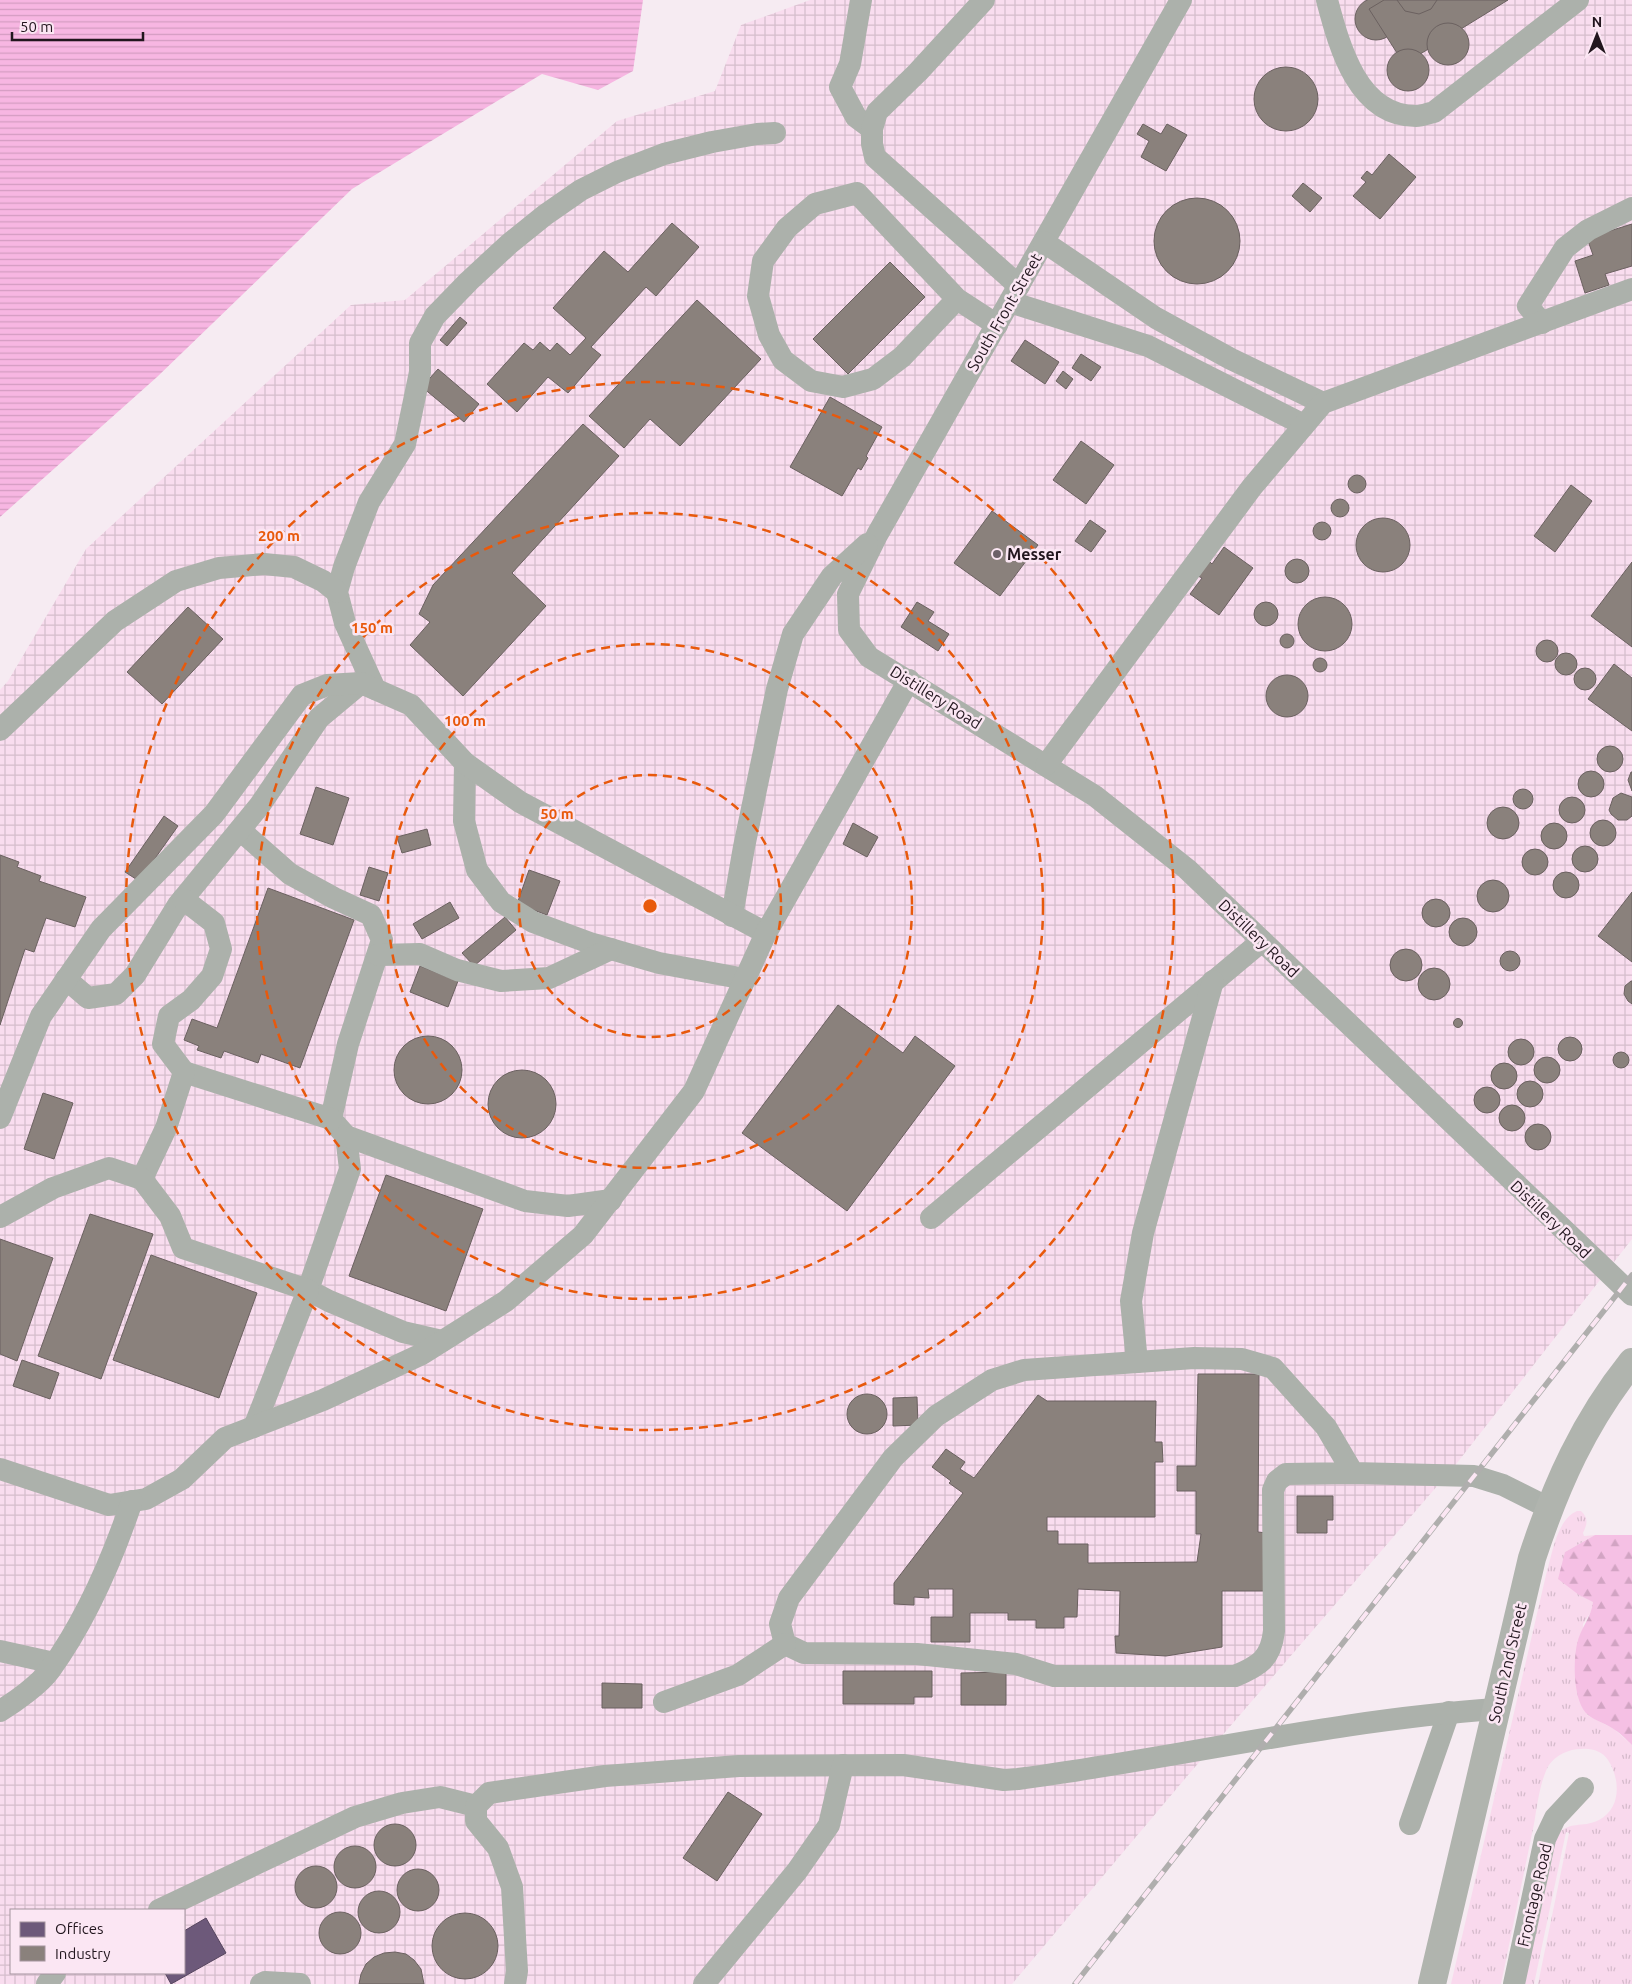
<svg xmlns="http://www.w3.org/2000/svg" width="1632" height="1984" viewBox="0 0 1632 1984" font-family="Ubuntu,sans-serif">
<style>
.industrial{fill:url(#industrial-grid);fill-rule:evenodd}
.grass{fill:url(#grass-tufts)}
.forest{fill:url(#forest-firs)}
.water{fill:url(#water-rules)}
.offices{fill:#6d597a;stroke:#56455e}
.industry{fill:#8a817c;stroke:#6b6160}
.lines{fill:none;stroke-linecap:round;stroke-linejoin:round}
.minor{stroke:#acb1ab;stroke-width:22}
.major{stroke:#b0b4ae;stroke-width:28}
.rail-casing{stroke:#afaead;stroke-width:5.5}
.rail{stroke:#fbe6f3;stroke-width:4;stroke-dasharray:11;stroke-linecap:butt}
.ring{fill:none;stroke:#e8590c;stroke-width:2.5;stroke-dasharray:9 6}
.poi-dot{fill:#6c6168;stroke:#fbe6f3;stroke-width:2}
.labels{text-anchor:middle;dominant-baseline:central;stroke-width:5;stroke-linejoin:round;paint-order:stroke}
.street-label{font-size:16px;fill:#22161e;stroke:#fbe6f3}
.poi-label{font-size:16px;font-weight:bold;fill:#22161e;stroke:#fbe6f3;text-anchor:start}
.centre{fill:#e8590c;stroke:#fbe6f3;stroke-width:2.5}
.ring-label{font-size:15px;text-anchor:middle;font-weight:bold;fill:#e8590c;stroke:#fbe6f3;stroke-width:5;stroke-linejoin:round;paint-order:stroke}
</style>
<defs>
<pattern id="industrial-grid" width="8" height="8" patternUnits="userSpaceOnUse" patternTransform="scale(1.25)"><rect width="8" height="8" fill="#f9ddef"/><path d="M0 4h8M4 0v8" fill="none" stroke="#d5bdcc"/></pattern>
<pattern id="grass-tufts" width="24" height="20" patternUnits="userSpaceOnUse" patternTransform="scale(1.25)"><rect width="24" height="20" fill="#f9d9ed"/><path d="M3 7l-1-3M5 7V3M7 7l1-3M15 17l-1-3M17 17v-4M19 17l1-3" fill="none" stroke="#d5bacb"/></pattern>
<pattern id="forest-firs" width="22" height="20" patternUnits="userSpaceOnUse" patternTransform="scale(1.25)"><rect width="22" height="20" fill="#f5c0e4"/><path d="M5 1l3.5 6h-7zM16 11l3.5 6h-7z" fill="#d2a4c3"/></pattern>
<pattern id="water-rules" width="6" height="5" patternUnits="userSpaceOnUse" patternTransform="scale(1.25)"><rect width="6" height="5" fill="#f7b6e2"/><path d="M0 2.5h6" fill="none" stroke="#d39cc1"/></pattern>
</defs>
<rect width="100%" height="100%" fill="#f6ebf2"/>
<path class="industrial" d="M810,0H1632V1239L1457,1463L1189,1774L1012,1984H0V690L8,681L86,549L351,305L405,300L617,121L715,91L741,25ZM11,1910H184V1973H11Z"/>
<path class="grass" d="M1577,1511H1581C1589,1519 1587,1524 1583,1533L1584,1536L1595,1535L1565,1552L1579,1595L1594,1602L1592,1610L1583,1624L1587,1715L1614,1729L1632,1745V1984H1538L1569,1833L1566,1832L1534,1984H1525L1555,1837C1570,1819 1581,1829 1599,1820C1622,1808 1620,1778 1608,1760C1602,1751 1592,1748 1581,1749C1569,1749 1556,1755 1549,1765C1540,1780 1537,1807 1534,1824C1523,1877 1512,1931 1501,1984H1451L1546,1575C1552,1556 1556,1520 1577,1511Z"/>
<path class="forest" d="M1595,1535H1632V1745C1626,1739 1619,1732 1612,1728C1604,1723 1594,1720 1588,1715C1573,1702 1573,1662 1577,1644C1580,1629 1592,1616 1593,1602L1579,1595L1558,1579L1565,1552Z"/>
<path class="water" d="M0,0H643L633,71L598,90L542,74L352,189L157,377L0,517Z"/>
<path class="offices" d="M206,1918L226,1953L171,1984L165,1973H184V1931Z"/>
<g class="industry">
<circle cx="1376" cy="19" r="21"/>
<path d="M1384,0H1508L1404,64L1369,9Z"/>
<path d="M1397,0H1437L1431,9L1419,14L1405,11Z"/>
<circle cx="1448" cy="44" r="21"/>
<circle cx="1408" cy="70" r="21"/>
<circle cx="1286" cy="99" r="32"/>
<path d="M1143,124L1161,134L1167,124L1187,135L1166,171L1141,157L1149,141L1137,134Z"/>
<path d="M1389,154L1416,177L1380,219L1353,196L1366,182L1361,178L1367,171L1372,175Z"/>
<path d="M1303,183L1322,198L1310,212L1292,196Z"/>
<circle cx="1197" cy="241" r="43"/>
<path d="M672,223L699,247L656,296L646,287L591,347L601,355L568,393L548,377L517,412L487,384L524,343L533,350L540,342L550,351L557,343L570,355L586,338L553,308L604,251L628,272Z"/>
<path d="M1632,224V266L1605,274L1609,285L1585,293L1575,261L1593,255L1587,238Z"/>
<path d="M890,262L925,297L848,374L813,339Z"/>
<path d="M697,300L761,359L680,446L650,419L624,448L589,416Z"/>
<path d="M460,317L467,323L447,346L440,340Z"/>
<path d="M1025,340L1059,362L1045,384L1011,361Z"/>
<path d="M1081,354L1101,367L1091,381L1072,368Z"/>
<path d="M438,369L479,404L464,422L422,387Z"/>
<path d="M1063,371L1073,379L1066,389L1056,381Z"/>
<path d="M830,397L882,427L866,456L868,458L861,470L858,468L842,496L790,467Z"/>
<path d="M583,424L619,456L512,573L546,606L463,696L410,645L430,622L419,614L433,585Z"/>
<path d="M1081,441L1114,465L1086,504L1053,480Z"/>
<circle cx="1357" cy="484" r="9"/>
<path d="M1571,485L1592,501L1555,552L1534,536Z"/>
<circle cx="1340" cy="508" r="9"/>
<path d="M992,511L1038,545L1000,596L954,563Z"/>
<circle cx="1383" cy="545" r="27"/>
<path d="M1090,520L1106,531L1091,552L1075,541Z"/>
<circle cx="1322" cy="531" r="9"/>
<path d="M1224,547L1253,568L1219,615L1190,594L1202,578L1198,576L1209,561L1212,564Z"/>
<circle cx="1297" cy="571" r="12"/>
<path d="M1632,562V647L1591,616Z"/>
<circle cx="1325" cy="624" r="27"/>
<circle cx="1266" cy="614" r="12"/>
<path d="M917,602L934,612L928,621L949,634L938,651L901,627Z"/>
<path d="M188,607L223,639L162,704L127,672Z"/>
<circle cx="1287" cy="641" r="7"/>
<circle cx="1547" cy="651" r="11"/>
<circle cx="1566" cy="664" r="11"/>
<circle cx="1320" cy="665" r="7"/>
<path d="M1614,664L1632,678V731L1588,699Z"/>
<circle cx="1585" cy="679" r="11"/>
<circle cx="1287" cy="696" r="21"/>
<circle cx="1610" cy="759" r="13"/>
<circle cx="1591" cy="784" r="13"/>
<path d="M1631,772H1632V791L1628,780Z"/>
<path d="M316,787L349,798L333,845L300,834Z"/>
<circle cx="1523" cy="799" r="10"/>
<path d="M1621,793L1632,797V816L1627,820H1618L1611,814L1609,810L1613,798Z"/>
<circle cx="1572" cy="810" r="13"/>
<circle cx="1503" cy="823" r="16"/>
<path d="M164,816L178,826L139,881L125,872Z"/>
<circle cx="1603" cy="833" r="13"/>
<circle cx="1554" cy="836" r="13"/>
<path d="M853,823L878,837L867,857L843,844Z"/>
<path d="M427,829L431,845L402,853L397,837Z"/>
<circle cx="1585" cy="859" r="13"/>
<circle cx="1535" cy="862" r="13"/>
<path d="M0,855L19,862L17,867L41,876L39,881L86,897L75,927L46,918L34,952L25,949L0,1025Z"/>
<path d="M369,867L388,873L379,901L360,895Z"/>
<path d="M529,870L560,881L547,915L517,904Z"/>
<circle cx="1566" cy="885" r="13"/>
<circle cx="1493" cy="896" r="16"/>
<path d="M268,888L354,920L300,1068L261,1054L258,1063L224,1051L221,1058L197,1050L199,1046L184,1040L192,1019L217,1028Z"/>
<path d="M1632,892V962L1598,936Z"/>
<circle cx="1436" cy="913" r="14"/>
<path d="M450,902L459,918L422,939L413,924Z"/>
<path d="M505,917L516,930L474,966L462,953Z"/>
<circle cx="1463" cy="932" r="14"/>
<circle cx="1406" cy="965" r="16"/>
<circle cx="1510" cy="961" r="10"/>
<path d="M420,966L458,981L448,1007L410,992Z"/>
<circle cx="1434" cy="984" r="16"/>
<path d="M1631,981H1632V1004L1628,1001L1624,994L1625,986Z"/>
<path d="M838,1005L903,1053L915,1036L955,1066L847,1211L742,1133Z"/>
<circle cx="1458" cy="1023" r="4.5"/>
<circle cx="428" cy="1070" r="34"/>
<circle cx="1570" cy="1049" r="12"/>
<circle cx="1521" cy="1052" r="13"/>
<circle cx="1621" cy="1060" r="8"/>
<circle cx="1547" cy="1070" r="13"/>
<circle cx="1504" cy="1076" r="13"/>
<circle cx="522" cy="1104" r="34"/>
<circle cx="1530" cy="1094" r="13"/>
<circle cx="1487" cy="1100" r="13"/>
<path d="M43,1093L73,1103L54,1159L24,1149Z"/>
<circle cx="1512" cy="1118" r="13"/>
<circle cx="1538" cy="1137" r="13"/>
<path d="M386,1175L483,1209L446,1311L349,1276Z"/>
<path d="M90,1214L153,1234L101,1379L38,1356Z"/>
<path d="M0,1239L53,1258L17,1361L0,1354Z"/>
<path d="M151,1255L257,1293L219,1398L113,1360Z"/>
<path d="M22,1360L59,1373L50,1399L13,1386Z"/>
<path d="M1198,1374H1259L1258,1532L1267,1533L1268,1591H1222V1647L1166,1656L1116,1653L1115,1636H1119L1120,1591L1078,1589L1077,1617H1064V1628H1036V1620H1008V1613H970V1642H931V1617H953V1589H928L929,1598L914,1597V1605L894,1604V1583L963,1493L949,1483L951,1481L932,1467L946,1449L965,1462L960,1469L974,1478L1038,1395L1047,1401H1156L1155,1442H1162L1163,1462H1155V1517H1047V1531H1058V1544H1088V1563L1197,1562L1201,1534H1196V1491H1177V1466H1196Z"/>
<circle cx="867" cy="1414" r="20"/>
<path d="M917,1397L918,1425L893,1426V1398Z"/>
<path d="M1297,1496H1333V1520H1327V1533H1297Z"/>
<path d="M843,1671H932V1697H914V1704H843Z"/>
<path d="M1006,1672V1705H961V1673Z"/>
<path d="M602,1683L642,1684V1708H602Z"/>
<path d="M728,1792L762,1814L717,1881L683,1858Z"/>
<circle cx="395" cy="1845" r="21"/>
<circle cx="355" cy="1867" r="21"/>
<circle cx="316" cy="1887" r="21"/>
<circle cx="418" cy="1890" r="21"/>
<circle cx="379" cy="1912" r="21"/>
<circle cx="340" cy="1933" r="21"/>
<circle cx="465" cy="1946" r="33"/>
<path d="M395,1952L406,1954L414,1960L421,1969L424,1984H359L361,1974L366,1964L374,1957L384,1953Z"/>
</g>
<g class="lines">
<g class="minor">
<path d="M861,0L850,64L840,87L856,117L872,129"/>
<path d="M984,0L918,72L877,112L872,129V144L875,157L1019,286"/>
<path d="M1181,0L877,535L848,594L849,630L869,657L1095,796L1187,869L1632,1295"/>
<path d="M1327,0C1339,45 1357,116 1416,116C1422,116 1429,113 1434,112L1578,0"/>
<path d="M1044,242L1156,318L1231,359L1323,403"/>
<path d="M957,299L857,193L815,204L787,228L763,261L758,296L769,335L783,360L811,381L843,387L873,379L902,357L957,299L997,325"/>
<path d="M1010,302L1148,346L1304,425"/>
<path d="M1542,323L1528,306L1565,248L1588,230L1632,208"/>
<path d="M375,689L345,623L337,592L344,567L369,502L405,444L420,372V343L435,316L469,281L509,244L545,215L581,190L617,172L664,154L712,142L757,134L775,133"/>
<path d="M0,730L115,621L176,581L219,568L264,564L294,567L323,581L337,592"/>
<path d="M465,763L464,821L477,870L501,902L533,922L590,943L659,963L745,979"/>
<path d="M1046,765L1252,487L1323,403L1632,289"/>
<path d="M240,830L290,874L334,898L371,915L382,940L348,1044L331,1119L346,1136L350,1169L308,1290L329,1301L403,1332L442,1341"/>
<path d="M732,916L744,847L777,689L793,634L832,576L867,544"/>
<path d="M378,955L420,954L457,970L501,981L549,978L611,949"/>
<path d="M66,979L88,998L116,994L135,975L178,905L260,805L319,718L361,683"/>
<path d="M184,1072L331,1119"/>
<path d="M0,1118L41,1016L101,929L214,814L302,695L327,685L361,683L411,705L465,763L520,802L766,933"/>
<path d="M346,1136L525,1201L568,1206L611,1200"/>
<path d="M142,1179L166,1128L184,1072L163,1044L169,1016L191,1000L212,976L221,949L214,923L183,899"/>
<path d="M0,1217L53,1188L109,1168L142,1179L170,1216L183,1248L308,1290L254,1427"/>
<path d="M931,1218L1262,941"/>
<path d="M1137,1362L1131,1301L1143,1233L1213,981"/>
<path d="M0,1469L109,1505L146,1499L182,1479L225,1438L323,1400L422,1354L506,1301L583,1235L694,1091L766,933L909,680"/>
<path d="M1353,1473L1326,1427L1273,1368L1242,1359L1194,1358L1024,1370L992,1380L936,1416L893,1458L789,1598L780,1624L785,1644L804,1653L917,1654L1016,1664L1054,1676H1235C1259,1666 1271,1659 1274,1631L1273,1490L1277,1481L1286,1474L1353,1473L1474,1476L1503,1485L1549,1508"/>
<path d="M0,1651L54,1663"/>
<path d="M664,1702L738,1675L785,1644"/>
<path d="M0,1711C15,1702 40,1684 50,1670C87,1619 112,1560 132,1501"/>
<path d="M1410,1824L1449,1712"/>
<path d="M159,1910L355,1817L402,1803L440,1797L476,1806"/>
<path d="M47,1984L55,1973"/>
<path d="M261,1984L265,1982L300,1984"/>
<path d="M515,1984L517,1971L512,1887L498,1848L476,1821V1806L489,1793L605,1776L739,1766L903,1765L1004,1780L1018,1779C1177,1758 1335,1720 1496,1709"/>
<path d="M704,1984L797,1871L829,1825L843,1765"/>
<path d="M1514,1984L1545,1839L1555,1818L1583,1788"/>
</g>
<path class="major" d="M1432,1984L1532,1558C1556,1485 1584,1422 1632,1362"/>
<g class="rail-casing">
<path id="rail" d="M1075,1984L1632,1275"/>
</g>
<use href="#rail" class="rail"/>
</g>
<g class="ring">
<circle cx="650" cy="906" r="131"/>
<circle cx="650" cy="906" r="262"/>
<circle cx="650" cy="906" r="393"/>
<circle cx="650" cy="906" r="524"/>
</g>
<circle class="poi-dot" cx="997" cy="554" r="5"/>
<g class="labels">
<g class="street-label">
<text transform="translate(1004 312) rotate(-60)">South Front Street</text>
<text transform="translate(936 697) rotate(32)">Distillery Road</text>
<text transform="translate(1259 938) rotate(44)">Distillery Road</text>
<text transform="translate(1551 1219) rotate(44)">Distillery Road</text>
<text transform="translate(1507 1663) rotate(-77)">South 2nd Street</text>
<text transform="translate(1534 1895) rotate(-77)">Frontage Road</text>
</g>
<g class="poi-label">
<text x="1007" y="554">Messer</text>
</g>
</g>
<circle cx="650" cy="906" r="8" class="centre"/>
<g class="ring-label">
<text x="279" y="541">200 m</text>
<text x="372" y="633">150 m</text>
<text x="465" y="726">100 m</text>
<text x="557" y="819">50 m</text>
</g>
<rect x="10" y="1909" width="175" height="65" fill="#fbe6f3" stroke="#a4939e"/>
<rect x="20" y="1922" width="25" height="15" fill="#6d597a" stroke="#a4939e"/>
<text x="55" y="1934" font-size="15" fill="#22161e">Offices</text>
<rect x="20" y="1946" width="25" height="15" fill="#8a817c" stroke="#a4939e"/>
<text x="55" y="1959" font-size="15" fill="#22161e">Industry</text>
<g transform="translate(1597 35)" stroke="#fbe6f3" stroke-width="4" paint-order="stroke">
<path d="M0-4L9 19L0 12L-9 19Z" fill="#22161e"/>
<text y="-8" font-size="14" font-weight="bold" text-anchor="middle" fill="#22161e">N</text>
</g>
<path d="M12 32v8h131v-8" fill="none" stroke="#22161e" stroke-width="2.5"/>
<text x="20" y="32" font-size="15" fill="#22161e" stroke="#fbe6f3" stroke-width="4" paint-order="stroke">50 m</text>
</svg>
